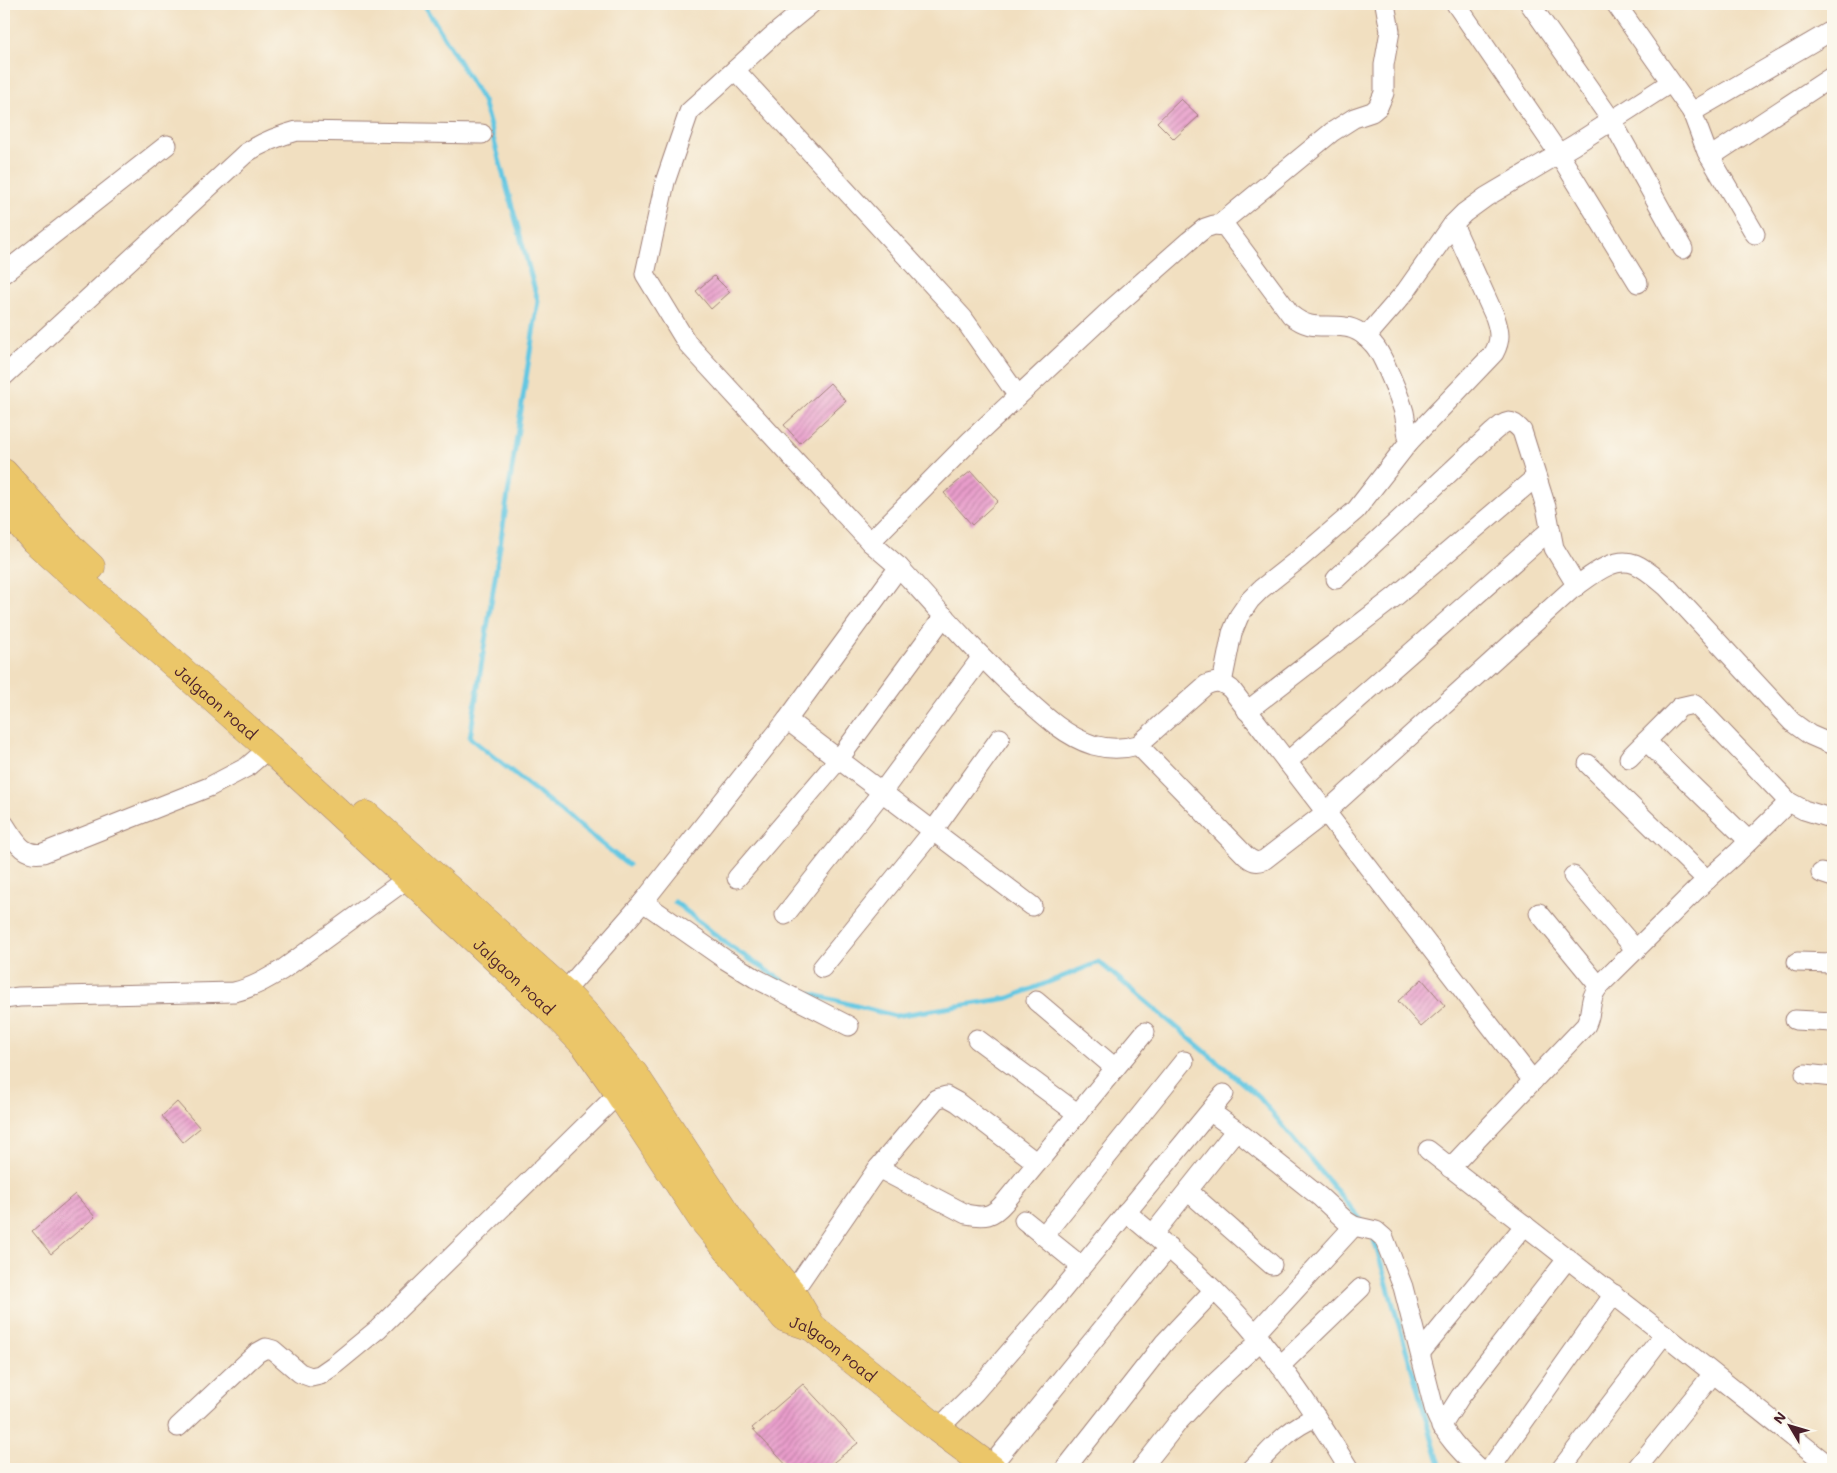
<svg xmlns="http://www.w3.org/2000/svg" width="1837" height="1473" viewBox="0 0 1837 1473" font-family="Mali,sans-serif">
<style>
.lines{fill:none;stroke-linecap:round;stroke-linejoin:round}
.stream{stroke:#64c7e2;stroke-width:5}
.building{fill:url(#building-hatch)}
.minor-casing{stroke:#9e7f76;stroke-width:21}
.highway-casing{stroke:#9e7f76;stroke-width:29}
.minor{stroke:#fff;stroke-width:19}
.highway{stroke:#ebc669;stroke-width:28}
.labels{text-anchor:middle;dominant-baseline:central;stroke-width:4.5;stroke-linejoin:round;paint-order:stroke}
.street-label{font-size:16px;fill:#4a1f2b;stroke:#fbf7ec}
</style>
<defs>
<pattern id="building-hatch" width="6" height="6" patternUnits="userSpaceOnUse" patternTransform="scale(1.25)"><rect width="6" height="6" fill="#e89dcb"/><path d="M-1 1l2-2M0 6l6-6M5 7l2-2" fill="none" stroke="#be7fa5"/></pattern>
</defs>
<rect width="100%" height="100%" fill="#fbf7ec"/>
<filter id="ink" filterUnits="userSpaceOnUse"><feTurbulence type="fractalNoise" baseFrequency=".02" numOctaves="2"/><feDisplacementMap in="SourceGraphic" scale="10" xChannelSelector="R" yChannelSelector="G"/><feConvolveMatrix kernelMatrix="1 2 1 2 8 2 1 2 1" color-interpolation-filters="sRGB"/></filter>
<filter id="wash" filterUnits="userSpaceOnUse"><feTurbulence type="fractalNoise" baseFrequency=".0096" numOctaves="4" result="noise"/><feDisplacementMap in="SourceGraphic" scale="20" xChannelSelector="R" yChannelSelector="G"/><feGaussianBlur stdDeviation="1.12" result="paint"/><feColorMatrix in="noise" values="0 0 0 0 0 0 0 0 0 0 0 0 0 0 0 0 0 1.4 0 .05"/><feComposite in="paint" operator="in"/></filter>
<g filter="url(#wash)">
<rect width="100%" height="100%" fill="#f1dfc0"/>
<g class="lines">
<g class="stream">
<path d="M424,4L483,101L538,301L470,738L628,865"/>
<path d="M675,902L728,945L792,987"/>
<path d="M799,991L895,1016L1009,998L1099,962L1259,1097L1361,1220"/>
<path d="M1373,1236L1441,1469"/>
</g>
</g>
<g id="blocks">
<g class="building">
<path d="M1181,99L1199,116L1174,139L1157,122Z"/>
<path d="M714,276L730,292L711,309L696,291Z"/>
<path d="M830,383L846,401L800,443L784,425Z"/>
<path d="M971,471L998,501L972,525L944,493Z"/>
<path d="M1422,979L1445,1006L1421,1027L1398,1001Z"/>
<path d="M177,1102L200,1128L183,1142L162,1116Z"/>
<path d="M75,1194L95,1217L51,1254L32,1231Z"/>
<path d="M803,1384L858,1443L825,1469H790L752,1428Z"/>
</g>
</g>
</g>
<g filter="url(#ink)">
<use href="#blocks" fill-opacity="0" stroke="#9e7f76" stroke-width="1"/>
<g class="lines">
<g class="minor-casing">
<g id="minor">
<path d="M1456,4L1559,154L1638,283"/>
<path d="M1530,4L1612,121L1683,249"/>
<path d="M1616,4L1692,112L1833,30"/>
<path d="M735,70L963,318L1018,396"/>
<path d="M1692,112L1707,152L1755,234"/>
<path d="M1710,157L1833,76"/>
<path d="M1220,224L1332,132L1354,118L1372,112L1378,107L1384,93V65L1390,31L1385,4"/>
<path d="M4,273L167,145"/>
<path d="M1366,337L1406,291L1453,224L1464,213L1486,197L1574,145L1670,83"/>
<path d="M4,376L246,153C263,142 278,136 297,131L482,134"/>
<path d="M870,542L970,441L1105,315L1189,241L1205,228L1214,225L1225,226L1291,315C1311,331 1321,324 1345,327C1356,328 1367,336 1374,345C1383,355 1400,398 1404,412C1406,422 1407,432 1409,442"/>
<path d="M899,567C938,610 976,653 1018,692C1040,712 1064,736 1093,745C1107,749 1124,749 1138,745L1206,685C1217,680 1222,682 1231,689L1533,1081"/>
<path d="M1336,579L1493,432C1506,421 1510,417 1522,431L1546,507L1554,548L1577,586"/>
<path d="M1222,683L1232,633L1239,616L1250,600L1261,589L1299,559L1356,510L1409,442L1494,353C1501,340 1500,332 1495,317L1453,224"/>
<path d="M1247,711L1396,596L1536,477"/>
<path d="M787,720L899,567L870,542L687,343L645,274L665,182L689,112L772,36L811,4"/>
<path d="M1646,741L1749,841"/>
<path d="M1138,745L1246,856C1252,861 1256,863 1264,860L1325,813L1572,589C1589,578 1613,555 1635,564C1647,569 1657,579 1667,587L1792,722L1810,735L1833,745"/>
<path d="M1629,758L1680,707L1693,704L1699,708L1789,802L1804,810L1833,819"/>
<path d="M1287,762L1550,530"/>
<path d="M1588,764L1707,880"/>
<path d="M4,824C15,840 22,857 43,853L209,787L247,767L269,748"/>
<path d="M1821,873L1833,877"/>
<path d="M1573,876L1636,950"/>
<path d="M737,878L839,759L944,616"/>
<path d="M643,902L726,960L755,978L849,1026"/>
<path d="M1539,913L1599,986"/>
<path d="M785,915L882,792L982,657"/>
<path d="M1797,962L1833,963"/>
<path d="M822,968L933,831L1000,738"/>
<path d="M4,999L19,997L234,992C252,988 267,979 282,970L408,878L416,870"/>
<path d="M557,1000L643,902L787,720L1032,906"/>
<path d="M1036,1001L1115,1068"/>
<path d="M1795,1020L1833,1022"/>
<path d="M977,1039L1078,1114"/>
<path d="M1805,1074L1833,1077"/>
<path d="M1211,1112L1236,1130L1320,1197L1346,1221L1354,1226L1376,1231L1384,1238L1403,1287L1435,1412C1444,1435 1461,1452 1479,1469"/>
<path d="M1428,1150L1664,1334L1833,1469"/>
<path d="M878,1168L966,1214C985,1218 992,1217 1005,1202L1145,1032"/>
<path d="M1450,1168L1586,1025C1593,1011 1588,999 1599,986L1698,888L1738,852L1789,802"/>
<path d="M1188,1191L1272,1265"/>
<path d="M1126,1212C1174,1252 1221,1292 1261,1341C1294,1381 1322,1425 1349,1469"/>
<path d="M1024,1220L1081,1266"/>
<path d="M1153,1234L1236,1130"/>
<path d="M1044,1235L1184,1061"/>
<path d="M792,1293L878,1168L936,1099L946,1096L957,1102L1037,1163"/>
<path d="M1255,1334L1354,1226"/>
<path d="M1421,1352L1525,1225"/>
<path d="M1280,1366L1361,1288"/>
<path d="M178,1427L257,1353L266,1348L273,1350L300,1373L311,1377L320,1375L333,1366L378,1329L619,1093L628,1088"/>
<path d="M1441,1427L1460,1397L1568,1258"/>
<path d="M938,1429L975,1392L1051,1304L1224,1094"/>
<path d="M990,1467L1169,1247"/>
<path d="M1065,1469L1164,1343L1214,1290"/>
<path d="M1141,1469L1179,1421L1214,1384L1261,1340"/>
<path d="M1252,1469C1274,1447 1287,1429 1316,1417"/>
<path d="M1490,1469L1614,1294"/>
<path d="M1561,1469L1664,1334"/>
<path d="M1636,1469L1713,1374"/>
</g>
</g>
<g class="highway-casing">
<g id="highway">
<path d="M4,473L72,549L91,567"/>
<path id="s1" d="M4,505L34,540L269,748L549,1008L585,1045L619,1093L702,1219L785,1318L812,1327L938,1429L992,1469"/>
<path d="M366,815L564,992L588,1017L634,1074L730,1219L792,1293L812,1327"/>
</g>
</g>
<use href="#minor" class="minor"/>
<use href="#highway" class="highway"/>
</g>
</g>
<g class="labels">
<g class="street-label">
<text stroke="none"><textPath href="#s1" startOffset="290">Jalgaon road</textPath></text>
<text stroke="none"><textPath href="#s1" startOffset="695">Jalgaon road</textPath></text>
<text stroke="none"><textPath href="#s1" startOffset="1190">Jalgaon road</textPath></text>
</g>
</g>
<rect width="1837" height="1473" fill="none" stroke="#fbf7ec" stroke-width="20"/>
<g transform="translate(1790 1426) rotate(308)" stroke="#fbf7ec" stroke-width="4" paint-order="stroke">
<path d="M0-4L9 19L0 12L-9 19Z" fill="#4a1f2b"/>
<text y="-8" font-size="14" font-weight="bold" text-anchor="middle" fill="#4a1f2b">N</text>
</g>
</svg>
